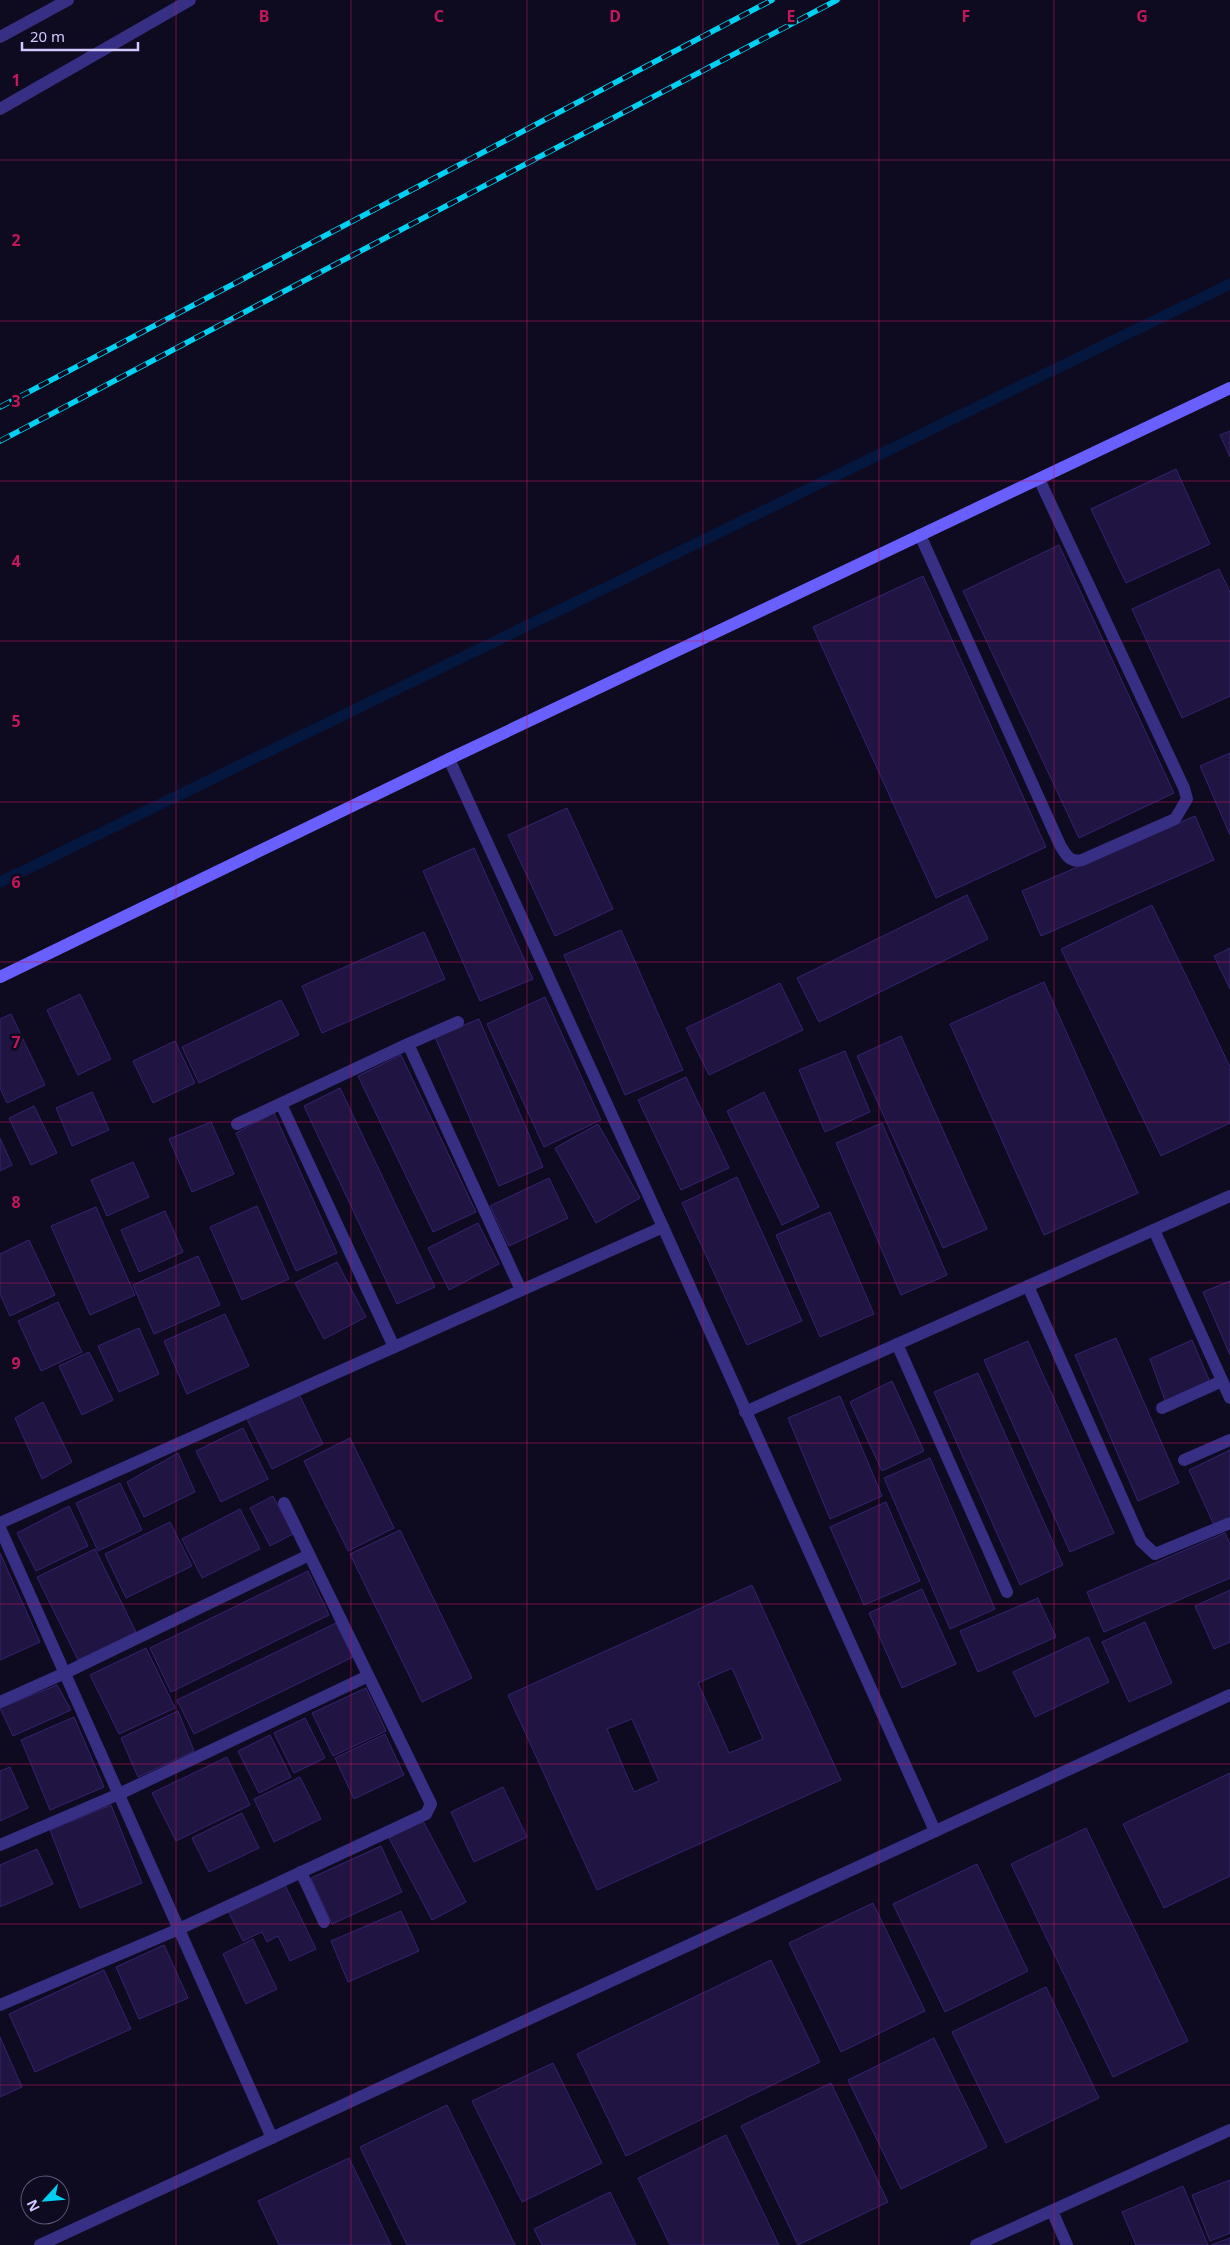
<svg xmlns="http://www.w3.org/2000/svg" width="1230" height="2245" viewBox="0 0 1230 2245" font-family="'Noto Sans',sans-serif">
<style>
.lines{fill:none;stroke-linecap:round;stroke-linejoin:round}
.stream{stroke:#04173f;stroke-width:11}
.building{fill:#1f1442;stroke:#362371;fill-rule:evenodd}
.street{stroke:#362f84;stroke-width:12}
.secondary{stroke:#695fff;stroke-width:12}
.rail-casing{stroke:#00d1f3;stroke-width:5.5}
.rail{stroke:#0e0a1f;stroke-width:4;stroke-dasharray:11;stroke-linecap:butt}
.grid{fill:none;stroke:#c2185b;stroke-width:1;stroke-opacity:0.55}
.grid-label{font-size:16px;text-anchor:middle;font-weight:bold;fill:#c2185b;stroke:#0e0a1f;stroke-width:5;stroke-linejoin:round;paint-order:stroke}
</style>
<rect width="100%" height="100%" fill="#0e0a1f"/>
<g class="lines">
<path class="stream" d="M0,882L1230,284"/>
</g>
<g class="building">
<path d="M1230,431V457L1220,435Z"/>
<path d="M1176,469L1210,544L1126,583L1091,509Z"/>
<path d="M1059,545L1174,793L1079,838L963,591Z"/>
<path d="M1219,569L1230,592V696L1182,718L1132,609Z"/>
<path d="M923,576L1046,847L936,898L813,627Z"/>
<path d="M1230,753V835L1200,766Z"/>
<path d="M567,808L613,909L555,936L508,835Z"/>
<path d="M1195,816L1214,860L1041,936L1022,891Z"/>
<path d="M474,848L533,979L480,1001L423,871Z"/>
<path d="M967,895L988,939L819,1022L797,978Z"/>
<path d="M1152,905L1230,1067V1123L1161,1156L1061,949Z"/>
<path d="M621,930L683,1070L625,1095L564,955Z"/>
<path d="M424,932L445,979L322,1033L302,986Z"/>
<path d="M1230,948V989L1214,956Z"/>
<path d="M1044,982L1138,1193L1044,1235L950,1024Z"/>
<path d="M780,983L803,1030L709,1075L686,1028Z"/>
<path d="M80,994L111,1059L78,1075L47,1010Z"/>
<path d="M545,997L601,1120L544,1147L487,1024Z"/>
<path d="M281,1000L299,1035L199,1083L182,1047Z"/>
<path d="M11,1014L45,1085L7,1103L0,1088V1019Z"/>
<path d="M479,1019L543,1167L499,1186L435,1037Z"/>
<path d="M901,1036L987,1229L943,1248L857,1056Z"/>
<path d="M175,1041L195,1083L153,1103L133,1061Z"/>
<path d="M845,1051L870,1112L825,1132L799,1070Z"/>
<path d="M401,1055L476,1212L433,1232L358,1076Z"/>
<path d="M686,1077L729,1168L681,1190L638,1100Z"/>
<path d="M340,1088L435,1287L397,1304L304,1106Z"/>
<path d="M92,1092L109,1130L72,1146L56,1108Z"/>
<path d="M764,1092L819,1207L782,1225L727,1111Z"/>
<path d="M34,1106L57,1153L31,1165L9,1118Z"/>
<path d="M274,1113L337,1253L296,1271L236,1133Z"/>
<path d="M211,1122L234,1174L192,1192L169,1139Z"/>
<path d="M882,1123L947,1275L901,1295L836,1143Z"/>
<path d="M598,1124L640,1198L596,1223L555,1148Z"/>
<path d="M0,1138L12,1165L0,1171Z"/>
<path d="M133,1162L149,1197L107,1216L91,1180Z"/>
<path d="M737,1177L802,1321L747,1345L682,1203Z"/>
<path d="M549,1178L568,1218L509,1246L490,1206Z"/>
<path d="M257,1206L289,1279L242,1300L210,1227Z"/>
<path d="M96,1207L135,1295L90,1315L51,1226Z"/>
<path d="M165,1211L183,1252L139,1272L121,1230Z"/>
<path d="M830,1212L874,1314L820,1337L776,1235Z"/>
<path d="M478,1223L499,1264L449,1290L428,1248Z"/>
<path d="M29,1240L55,1295L10,1316L0,1294V1254Z"/>
<path d="M198,1256L220,1305L154,1334L133,1285Z"/>
<path d="M337,1262L366,1317L324,1339L295,1283Z"/>
<path d="M1230,1281V1355L1203,1292Z"/>
<path d="M58,1302L82,1352L41,1371L18,1321Z"/>
<path d="M225,1314L249,1366L187,1394L164,1341Z"/>
<path d="M139,1328L159,1374L119,1392L98,1346Z"/>
<path d="M1116,1338L1179,1483L1138,1501L1075,1355Z"/>
<path d="M1192,1340L1210,1382L1166,1403L1150,1359Z"/>
<path d="M1028,1341L1114,1533L1070,1552L984,1360Z"/>
<path d="M89,1352L113,1400L82,1415L59,1366Z"/>
<path d="M978,1373L1063,1565L1020,1585L934,1392Z"/>
<path d="M892,1381L924,1451L882,1471L850,1402Z"/>
<path d="M298,1392L323,1444L272,1469L246,1417Z"/>
<path d="M840,1396L882,1496L830,1519L788,1418Z"/>
<path d="M43,1402L72,1462L42,1479L15,1418Z"/>
<path d="M243,1428L268,1479L221,1502L196,1451Z"/>
<path d="M350,1438L394,1528L348,1551L304,1461Z"/>
<path d="M1230,1450V1518L1214,1525L1189,1470Z"/>
<path d="M178,1453L195,1492L144,1517L127,1482Z"/>
<path d="M930,1458L995,1609L950,1629L884,1478Z"/>
<path d="M120,1483L142,1530L98,1551L76,1503Z"/>
<path d="M273,1496L293,1534L270,1546L250,1508Z"/>
<path d="M886,1502L920,1581L864,1605L830,1527Z"/>
<path d="M69,1506L88,1546L36,1571L17,1533Z"/>
<path d="M240,1509L260,1549L202,1578L182,1539Z"/>
<path d="M170,1522L192,1566L126,1598L105,1554Z"/>
<path d="M400,1530L472,1678L422,1702L350,1554Z"/>
<path d="M1225,1533L1230,1544V1578L1104,1632L1087,1592Z"/>
<path d="M95,1549L136,1632L78,1660L37,1577Z"/>
<path d="M0,1553L40,1642L0,1660Z"/>
<path d="M308,1571L329,1615L171,1692L150,1648Z"/>
<path d="M752,1585L841,1780L597,1890L508,1695ZM732,1668L763,1739L729,1753L698,1683ZM632,1719L659,1781L634,1792L607,1729Z"/>
<path d="M922,1589L956,1664L902,1688L869,1613Z"/>
<path d="M1230,1590V1642L1214,1649L1195,1606Z"/>
<path d="M1038,1598L1056,1637L978,1672L960,1631Z"/>
<path d="M1145,1622L1172,1683L1129,1702L1102,1642Z"/>
<path d="M336,1623L353,1657L194,1734L177,1700Z"/>
<path d="M1088,1637L1109,1682L1035,1717L1013,1672Z"/>
<path d="M146,1648L175,1708L119,1734L90,1675Z"/>
<path d="M57,1685L71,1710L13,1736L0,1708Z"/>
<path d="M366,1688L386,1731L333,1756L312,1713Z"/>
<path d="M178,1711L194,1751L138,1777L121,1738Z"/>
<path d="M74,1717L104,1787L50,1810L21,1740Z"/>
<path d="M305,1718L325,1758L294,1773L274,1733Z"/>
<path d="M385,1734L404,1775L354,1799L335,1758Z"/>
<path d="M270,1735L291,1777L259,1793L238,1751Z"/>
<path d="M227,1757L250,1805L176,1841L152,1793Z"/>
<path d="M10,1767L28,1808L0,1821V1771Z"/>
<path d="M1230,1773V1876L1164,1908L1123,1824Z"/>
<path d="M300,1777L321,1819L274,1842L254,1799Z"/>
<path d="M503,1787L527,1837L474,1862L451,1812Z"/>
<path d="M111,1805L142,1883L80,1908L50,1830Z"/>
<path d="M242,1813L259,1848L209,1872L192,1838Z"/>
<path d="M423,1821L466,1902L432,1920L389,1838Z"/>
<path d="M1086,1828L1188,2041L1113,2077L1011,1864Z"/>
<path d="M381,1846L402,1892L332,1924L311,1878Z"/>
<path d="M37,1849L53,1884L0,1907V1865Z"/>
<path d="M977,1864L1028,1971L945,2012L893,1904Z"/>
<path d="M284,1883L316,1949L290,1961L278,1936L267,1942L262,1932L243,1941L228,1911Z"/>
<path d="M873,1903L925,2011L841,2052L789,1943Z"/>
<path d="M401,1911L419,1951L348,1982L331,1941Z"/>
<path d="M253,1939L277,1989L246,2004L223,1954Z"/>
<path d="M164,1945L188,1998L139,2019L116,1967Z"/>
<path d="M771,1960L820,2062L626,2156L577,2054Z"/>
<path d="M104,1970L131,2029L35,2072L9,2014Z"/>
<path d="M1046,1987L1099,2098L1006,2143L952,2032Z"/>
<path d="M0,2037L22,2087L0,2097Z"/>
<path d="M934,2038L987,2147L901,2189L848,2080Z"/>
<path d="M553,2063L602,2163L522,2202L472,2101Z"/>
<path d="M831,2083L888,2202L798,2245L741,2126Z"/>
<path d="M447,2105L515,2245H407L360,2147Z"/>
<path d="M726,2135L779,2245H670L638,2178Z"/>
<path d="M349,2158L391,2245H279L258,2201Z"/>
<path d="M1230,2180V2233L1210,2241L1192,2195Z"/>
<path d="M1183,2186L1208,2245H1136L1122,2212Z"/>
<path d="M610,2192L636,2245H542L534,2229Z"/>
<path d="M1230,2238V2245H1211Z"/>
</g>
<g class="lines">
<g class="street">
<path d="M0,37L68,0"/>
<path d="M0,109L190,0"/>
<path d="M920,535L1060,845C1066,855 1070,863 1082,860L1175,819L1187,799L1184,788L1039,479"/>
<path d="M449,759L663,1227L935,1831"/>
<path d="M408,1044L458,1022"/>
<path d="M281,1104L394,1347"/>
<path d="M237,1124L408,1044L521,1290"/>
<path d="M1154,1230L1230,1398"/>
<path d="M1028,1286L1141,1541L1155,1554L1230,1523"/>
<path d="M897,1344L1007,1592"/>
<path d="M1162,1408L1222,1381"/>
<path d="M745,1412L1230,1196"/>
<path d="M1184,1460L1230,1440"/>
<path d="M0,1523L663,1227"/>
<path d="M0,1528L272,2138"/>
<path d="M0,1702L65,1673L309,1555"/>
<path d="M0,1845L119,1794L368,1676"/>
<path d="M301,1872L324,1922"/>
<path d="M0,2005L179,1929L426,1814L431,1804L284,1503"/>
<path d="M1052,2211L1067,2245"/>
<path d="M40,2245L1230,1695"/>
<path d="M976,2245L1230,2130"/>
</g>
<path class="secondary" d="M0,977L449,759L1230,388"/>
<g class="rail-casing">
<g id="rail">
<path d="M0,407L772,0"/>
<path d="M0,441L837,0"/>
</g>
</g>
<use href="#rail" class="rail"/>
</g>
<path class="grid" d="M176,0V2245M351,0V2245M527,0V2245M703,0V2245M879,0V2245M1054,0V2245M0,160H1230M0,321H1230M0,481H1230M0,641H1230M0,802H1230M0,962H1230M0,1122H1230M0,1283H1230M0,1443H1230M0,1604H1230M0,1764H1230M0,1924H1230M0,2085H1230"/>
<g class="grid-label">
<text x="264" y="22">B</text>
<text x="439" y="22">C</text>
<text x="615" y="22">D</text>
<text x="791" y="22">E</text>
<text x="966" y="22">F</text>
<text x="1142" y="22">G</text>
<text x="16" y="86">1</text>
<text x="16" y="246">2</text>
<text x="16" y="407">3</text>
<text x="16" y="567">4</text>
<text x="16" y="727">5</text>
<text x="16" y="888">6</text>
<text x="16" y="1048">7</text>
<text x="16" y="1208">8</text>
<text x="16" y="1369">9</text>
</g>
<g transform="translate(45 2200) rotate(244)"><circle r="24" fill="#0e0a1f" stroke="#5c5679"/>
<path d="M0-4L9 19L0 12L-9 19Z" fill="#00d1f3"/>
<text y="-8" font-size="14" font-weight="bold" text-anchor="middle" fill="#d1c8ff">N</text>
</g>
<path d="M22 42v8h116v-8" fill="none" stroke="#d1c8ff" stroke-width="2.5"/>
<text x="30" y="42" font-size="15" fill="#d1c8ff" stroke="#0e0a1f" stroke-width="4" paint-order="stroke">20 m</text>
</svg>
